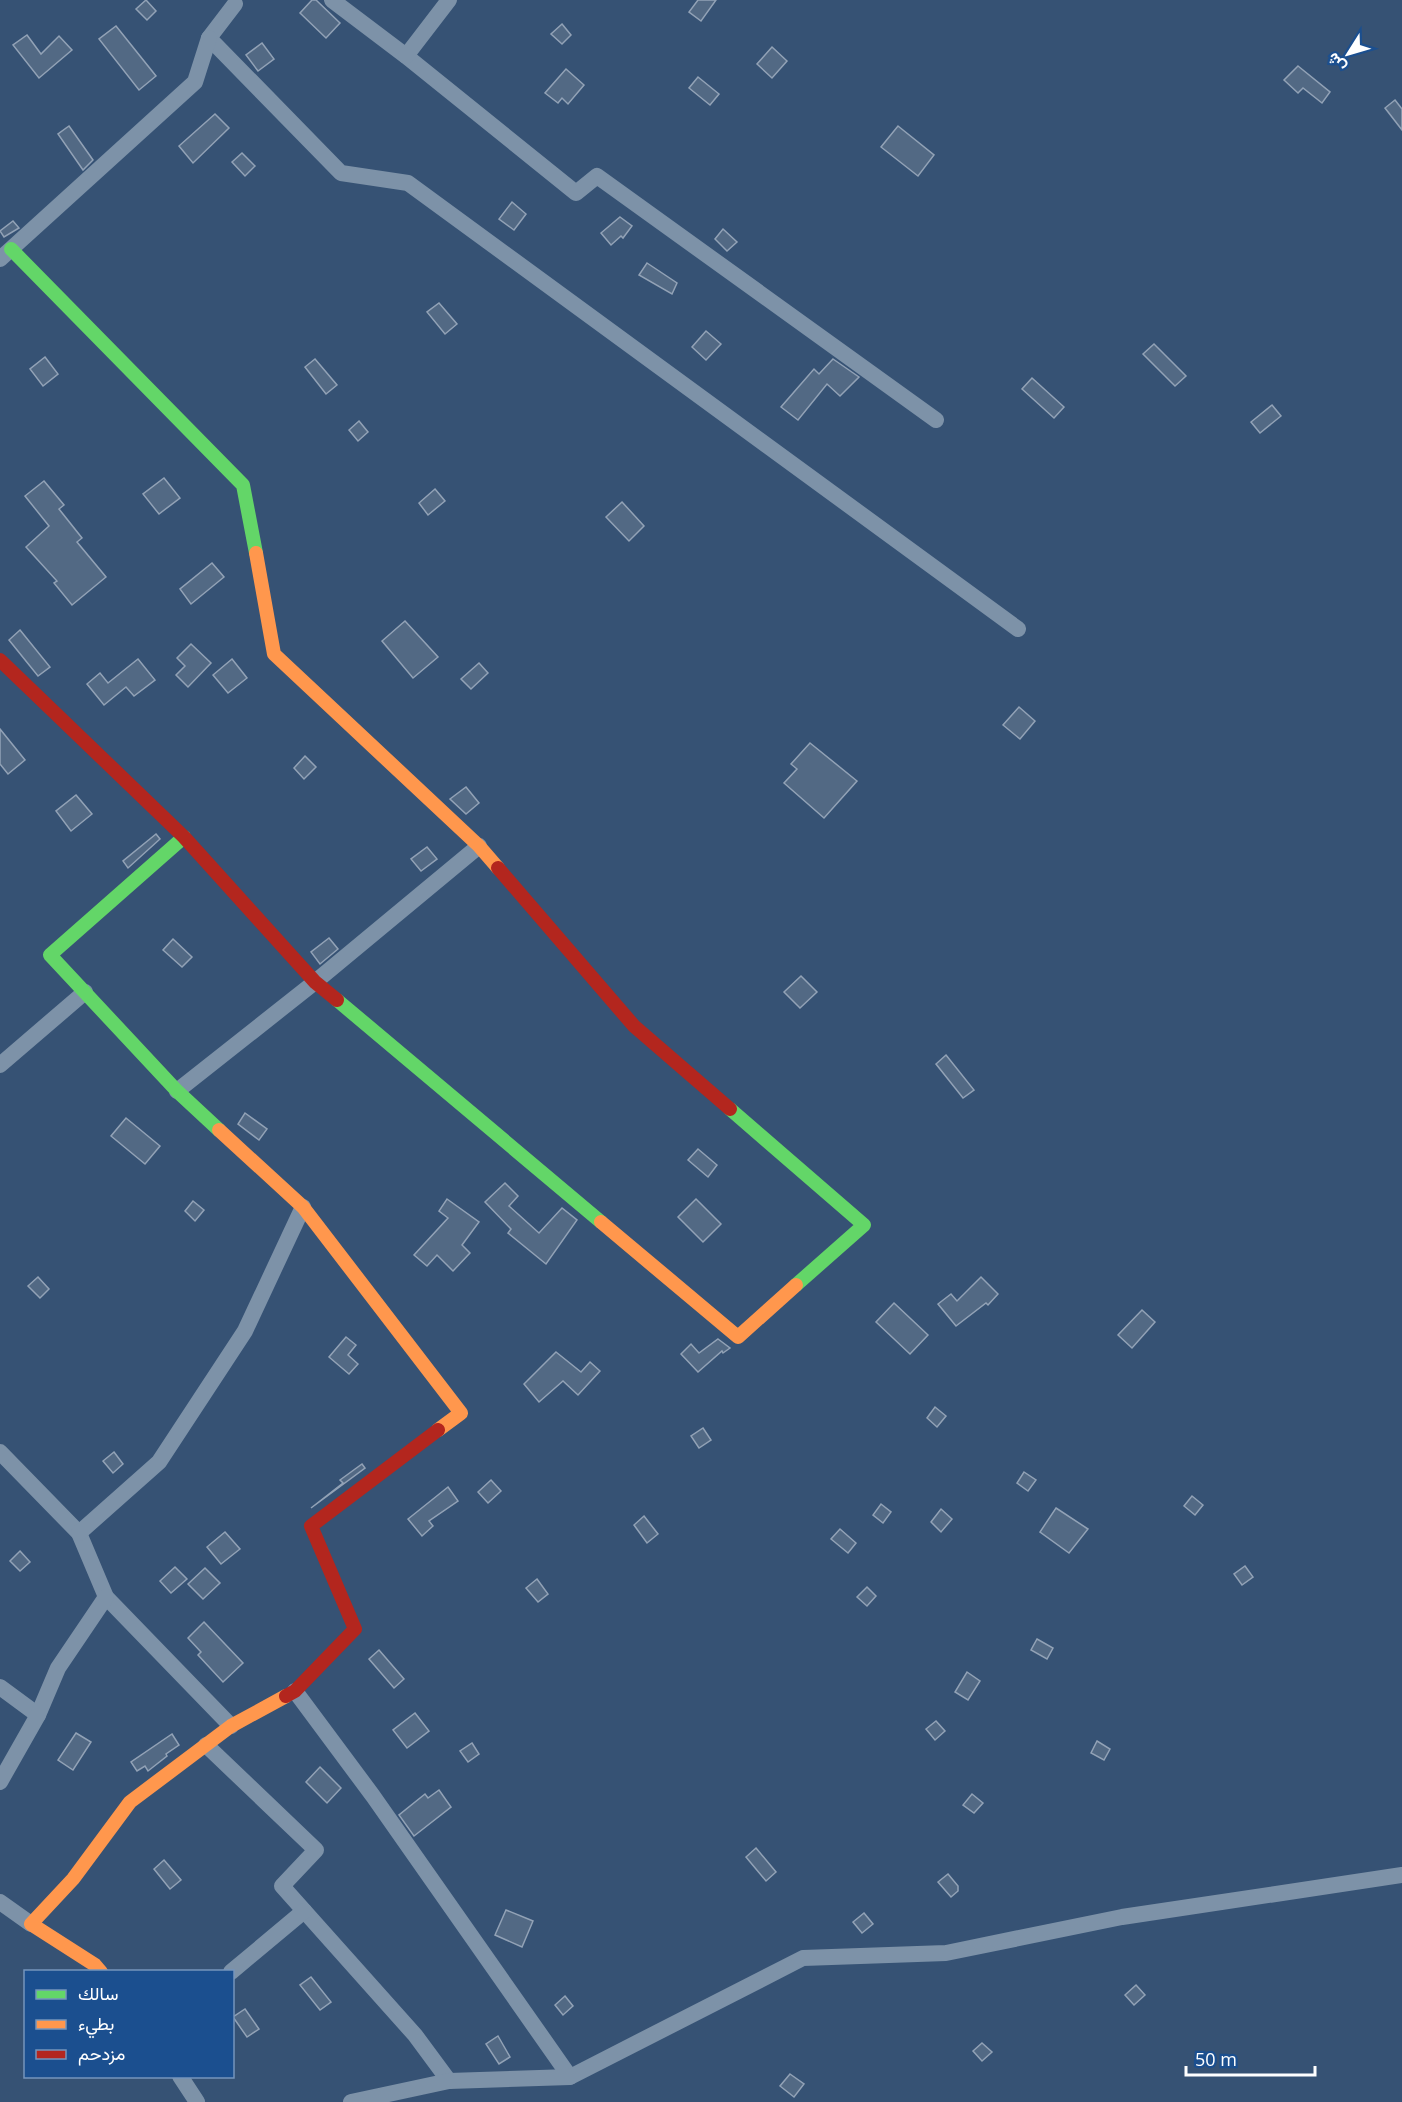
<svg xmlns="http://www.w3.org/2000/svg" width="1402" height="2102" viewBox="0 0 1402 2102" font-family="'Open Sans',Vazirmatn,sans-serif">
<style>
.building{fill:#526984;stroke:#92a2b6;stroke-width:1.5}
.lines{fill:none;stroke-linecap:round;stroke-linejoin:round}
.street{stroke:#7d92a8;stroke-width:16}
.fast{stroke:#63d668;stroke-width:14}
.slow{stroke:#ff974d;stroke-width:14}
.jam{stroke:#b3261e;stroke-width:14}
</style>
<rect width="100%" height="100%" fill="#365274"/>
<g class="building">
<path d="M146,0L156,11L147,20L136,9Z"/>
<path d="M312,0H316L340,23L326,38L300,13Z"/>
<path d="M698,0H716L701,21L689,12Z"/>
<path d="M562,24L571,35L562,44L551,34Z"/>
<path d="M116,26L156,76L139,90L99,39Z"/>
<path d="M27,35L41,54L59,36L72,50L39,78L13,45Z"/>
<path d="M262,43L274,59L258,71L246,55Z"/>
<path d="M772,47L787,61L772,78L757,64Z"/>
<path d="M1298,66L1330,92L1322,103L1303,88L1298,93L1284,80Z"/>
<path d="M566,69L584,85L568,104L562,98L558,103L545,93Z"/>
<path d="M698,77L719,94L710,105L689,88Z"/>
<path d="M1395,100L1402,109V130L1385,108Z"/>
<path d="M215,114L229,128L193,163L179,146Z"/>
<path d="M69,126L93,160L83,170L58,134Z"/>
<path d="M898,126L934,155L918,176L881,147Z"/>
<path d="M242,153L255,166L245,176L232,162Z"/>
<path d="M512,202L526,214L514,230L499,219Z"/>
<path d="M620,217L632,226L623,238L621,236L611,245L601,233Z"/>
<path d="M13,221L19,228L4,237L0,231Z"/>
<path d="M723,229L737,242L727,251L715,239Z"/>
<path d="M647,263L677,283L672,294L639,275Z"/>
<path d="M439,303L457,324L445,334L427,312Z"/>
<path d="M706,331L721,344L706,360L692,347Z"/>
<path d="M1154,344L1186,376L1175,386L1143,354Z"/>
<path d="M45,357L58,374L43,386L30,369Z"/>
<path d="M315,359L337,385L326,394L305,367Z"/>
<path d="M833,359L859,377L840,396L827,384L798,420L781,407L814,369L819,374Z"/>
<path d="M1032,378L1064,407L1054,418L1022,389Z"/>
<path d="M1272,405L1281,416L1260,433L1251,422Z"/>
<path d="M359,421L368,432L358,441L349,430Z"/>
<path d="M164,478L180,498L159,514L143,494Z"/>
<path d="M44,481L64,505L59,509L82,538L77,542L106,577L72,605L54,583L57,581L26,547L49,526L25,496Z"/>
<path d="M435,489L445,501L428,515L419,503Z"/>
<path d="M622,502L644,526L629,541L606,517Z"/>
<path d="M212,563L224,577L191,604L180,589Z"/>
<path d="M405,621L438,657L413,678L382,641Z"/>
<path d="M20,630L50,667L38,676L9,640Z"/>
<path d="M191,644L211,663L188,687L176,675L185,666L177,658Z"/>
<path d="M138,659L155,680L134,696L126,687L104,705L87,684L100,673L108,683Z"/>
<path d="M232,659L247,678L228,693L213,675Z"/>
<path d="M479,663L488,673L471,689L461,679Z"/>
<path d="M1019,707L1035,721L1020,739L1003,725Z"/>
<path d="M0,729L25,760L8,774L0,764Z"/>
<path d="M810,743L857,781L824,818L784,783L797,769L791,764Z"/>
<path d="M305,756L316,767L304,779L294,768Z"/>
<path d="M466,787L479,803L466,814L450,799Z"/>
<path d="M76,795L92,814L71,831L56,811Z"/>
<path d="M156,834L160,839L128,868L123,861Z"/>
<path d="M427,847L437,859L421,871L411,859Z"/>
<path d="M329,938L338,949L320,964L311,952Z"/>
<path d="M173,939L192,957L182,967L163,950Z"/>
<path d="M801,976L817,992L800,1008L784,992Z"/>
<path d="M946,1055L974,1090L963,1098L936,1064Z"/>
<path d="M245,1113L267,1129L259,1140L238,1124Z"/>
<path d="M126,1118L160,1146L145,1164L111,1136Z"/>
<path d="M698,1149L717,1165L708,1177L688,1160Z"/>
<path d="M505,1183L518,1196L509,1206L539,1233L562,1208L577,1220L546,1264L508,1233L511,1229L485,1202Z"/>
<path d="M447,1199L479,1222L462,1245L470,1253L453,1271L437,1255L427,1266L414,1255L448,1218L439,1211Z"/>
<path d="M696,1199L721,1224L703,1242L678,1217Z"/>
<path d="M193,1201L204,1210L195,1221L185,1211Z"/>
<path d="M38,1277L49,1289L40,1298L28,1286Z"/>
<path d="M981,1277L998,1294L988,1305L986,1303L956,1326L938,1304L951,1294L957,1301Z"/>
<path d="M894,1303L928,1335L910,1354L876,1322Z"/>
<path d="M1142,1310L1155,1322L1132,1348L1118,1335Z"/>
<path d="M346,1337L356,1345L348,1355L358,1364L349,1374L329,1357Z"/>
<path d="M718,1339L730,1348L723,1353L722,1351L698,1372L681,1354L691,1344L699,1353Z"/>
<path d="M556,1352L581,1372L590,1362L600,1371L578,1395L563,1381L539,1402L524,1384Z"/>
<path d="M935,1407L946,1416L937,1427L927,1418Z"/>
<path d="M703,1428L711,1440L699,1448L691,1436Z"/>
<path d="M114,1452L123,1464L113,1473L103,1461Z"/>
<path d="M362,1464L365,1468L311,1508L343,1483L340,1480Z"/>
<path d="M1024,1472L1036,1480L1028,1491L1017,1483Z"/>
<path d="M491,1480L501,1491L488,1503L478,1492Z"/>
<path d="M448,1487L458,1501L429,1521L433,1526L422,1536L408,1519Z"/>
<path d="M1192,1496L1203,1505L1195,1515L1184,1506Z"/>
<path d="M881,1504L891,1512L883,1523L873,1515Z"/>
<path d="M1056,1508L1088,1529L1069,1553L1040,1532Z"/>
<path d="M941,1509L952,1519L941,1532L931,1522Z"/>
<path d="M644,1516L658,1534L647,1543L634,1525Z"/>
<path d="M840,1529L856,1543L848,1553L831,1539Z"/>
<path d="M225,1532L240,1549L221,1564L207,1547Z"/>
<path d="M20,1551L30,1562L20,1571L10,1561Z"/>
<path d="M1245,1566L1253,1577L1242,1585L1234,1574Z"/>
<path d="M175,1567L187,1579L171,1593L160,1581Z"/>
<path d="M205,1568L220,1583L203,1599L188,1584Z"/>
<path d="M537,1579L548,1594L538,1602L526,1588Z"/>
<path d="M867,1587L876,1596L867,1606L857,1597Z"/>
<path d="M204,1622L243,1663L223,1682L198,1655L201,1652L188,1638Z"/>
<path d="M1037,1639L1053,1648L1047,1659L1031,1650Z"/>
<path d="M379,1650L404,1679L394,1688L369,1659Z"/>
<path d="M967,1672L980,1681L968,1700L955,1692Z"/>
<path d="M415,1713L429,1731L407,1748L393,1730Z"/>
<path d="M936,1721L945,1731L935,1740L926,1729Z"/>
<path d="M76,1733L91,1742L73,1770L58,1760Z"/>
<path d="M172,1734L179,1745L166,1754L167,1756L148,1771L145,1766L137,1771L131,1762Z"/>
<path d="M1097,1741L1110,1749L1104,1760L1091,1753Z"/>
<path d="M472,1743L479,1754L468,1762L460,1751Z"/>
<path d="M320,1767L341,1788L327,1803L306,1782Z"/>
<path d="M439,1790L451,1807L414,1836L399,1815L425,1794L428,1798Z"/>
<path d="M972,1794L983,1803L974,1813L963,1805Z"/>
<path d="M756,1848L776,1872L766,1881L746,1857Z"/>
<path d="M164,1860L181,1880L170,1889L154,1869Z"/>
<path d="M948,1874L958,1886V1891L951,1897L938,1882Z"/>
<path d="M506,1910L533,1921L522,1947L495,1935Z"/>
<path d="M864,1913L873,1924L862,1933L853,1922Z"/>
<path d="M311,1977L331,2002L320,2010L300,1985Z"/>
<path d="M1136,1985L1145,1995L1134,2005L1125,1995Z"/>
<path d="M565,1996L573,2006L563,2015L555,2005Z"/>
<path d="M245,2009L259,2029L247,2037L233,2017Z"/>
<path d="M498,2036L510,2057L499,2064L486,2044Z"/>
<path d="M982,2043L992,2052L982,2061L973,2051Z"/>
<path d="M790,2074L804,2084L794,2097L780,2086Z"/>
</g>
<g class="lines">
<g class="street">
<path d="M332,0L406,56L576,193L597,176L936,420"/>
<path d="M235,4L209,38L341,173L408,183L1018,629"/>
<path d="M406,56L449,0"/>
<path d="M0,259L195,82L209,38"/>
<path d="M0,1065L85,992"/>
<path d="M177,1091L315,982L479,846"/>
<path d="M0,1452L79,1533L106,1597L231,1726"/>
<path d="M79,1533L159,1462L245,1331L303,1207"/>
<path d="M0,1687L38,1715"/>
<path d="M295,1691L373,1796L570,2077"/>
<path d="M206,1745L316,1850L282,1886L415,2035L449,2081"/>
<path d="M0,1782L38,1715L58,1668L106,1597"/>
<path d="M0,1902L31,1924"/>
<path d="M231,1972L304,1911"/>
<path d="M180,2076L197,2102"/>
<path d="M351,2102L449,2081L570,2077L803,1958L946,1953L1122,1917L1402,1875"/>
</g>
<g class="fast">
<path d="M11,249L243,485L256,553"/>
<path d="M184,837L50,955L177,1091L219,1130"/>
<path d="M337,1000L601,1222"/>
<path d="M730,1109L864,1225L796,1285"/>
</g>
<g class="slow">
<path d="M256,553L274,654L479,846L498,868"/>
<path d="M219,1130L303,1207L461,1413L438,1430"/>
<path d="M601,1222L738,1337L796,1285"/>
<path d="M101,1972L95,1965L31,1924L73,1879L130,1802L231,1726L286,1696"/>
</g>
<g class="jam">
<path d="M0,660L184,837L315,982L337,1000"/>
<path d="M498,868L634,1026L730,1109"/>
<path d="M286,1696L295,1691L355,1629L311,1526L438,1430"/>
</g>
</g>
<rect x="24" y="1970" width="210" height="108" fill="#1b4f8f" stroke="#7695bc" stroke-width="1.5"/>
<rect x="36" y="1990" width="30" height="9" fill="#63d668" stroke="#7695bc" stroke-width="1.5"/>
<text x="78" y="2000" font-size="18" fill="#ffffff">سالك</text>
<rect x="36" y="2020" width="30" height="9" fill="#ff974d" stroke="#7695bc" stroke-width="1.5"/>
<text x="78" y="2030" font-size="18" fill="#ffffff">بطيء</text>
<rect x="36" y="2050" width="30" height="9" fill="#b3261e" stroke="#7695bc" stroke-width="1.5"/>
<text x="78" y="2060" font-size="18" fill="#ffffff">مزدحم</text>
<g transform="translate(1348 54) rotate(233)" stroke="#1b4f8f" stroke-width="4.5" paint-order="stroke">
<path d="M0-4.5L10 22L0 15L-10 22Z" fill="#ffffff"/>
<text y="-9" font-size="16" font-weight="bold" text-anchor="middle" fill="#ffffff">ش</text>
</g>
<path d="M1186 2066v9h129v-9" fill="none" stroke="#ffffff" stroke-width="3"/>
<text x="1195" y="2066" font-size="18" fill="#ffffff" stroke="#1b4f8f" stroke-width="4.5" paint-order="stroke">50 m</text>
</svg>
